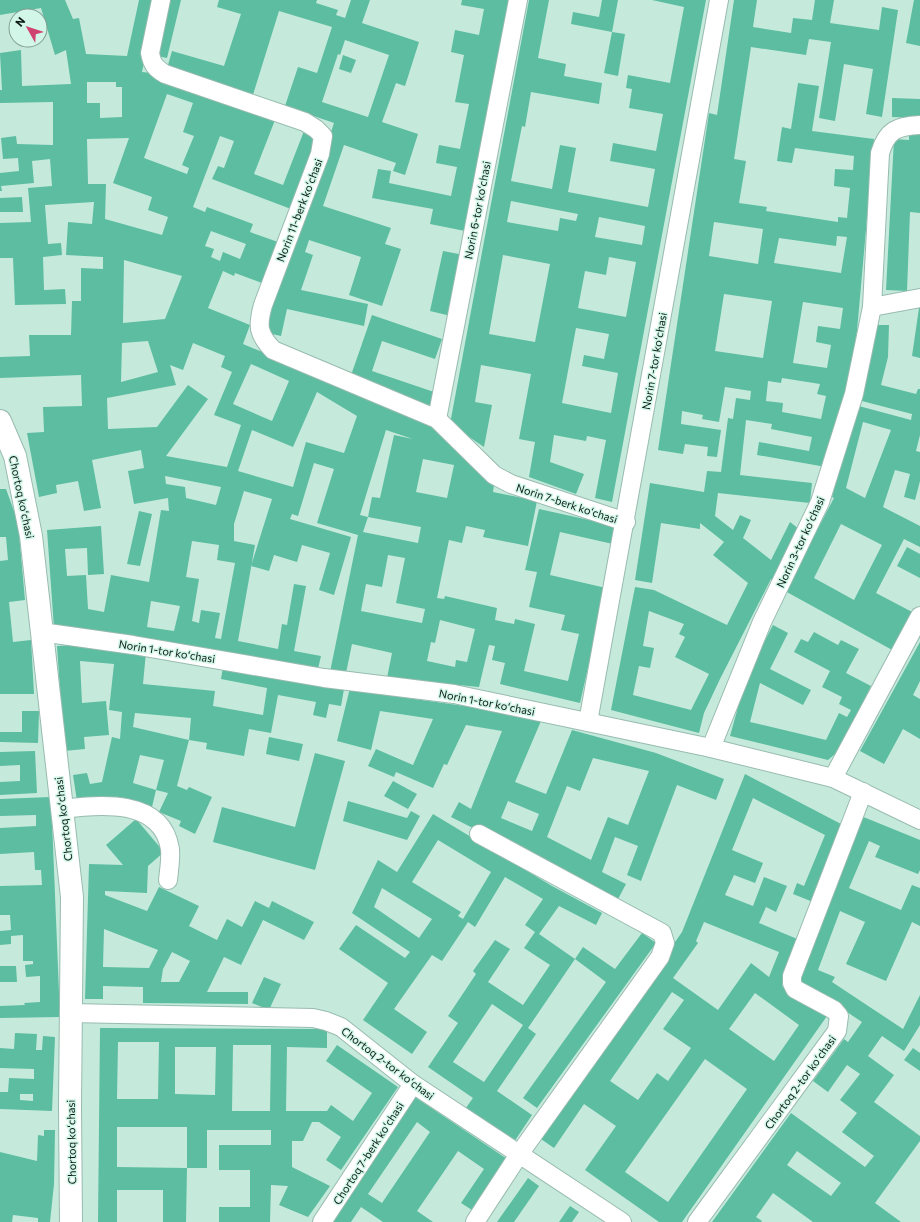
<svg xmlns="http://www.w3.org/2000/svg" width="920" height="1222" viewBox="0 0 920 1222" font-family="Commissioner,sans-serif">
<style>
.building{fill:#5cbda0;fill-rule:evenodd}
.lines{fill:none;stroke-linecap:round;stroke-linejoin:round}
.minor-casing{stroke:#98bbaf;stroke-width:20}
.major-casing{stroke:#98bbaf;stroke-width:24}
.minor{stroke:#fff;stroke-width:18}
.major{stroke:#fff;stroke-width:22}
.labels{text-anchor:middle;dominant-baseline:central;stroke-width:3;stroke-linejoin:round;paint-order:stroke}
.street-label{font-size:11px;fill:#0c1915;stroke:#d2f7e9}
</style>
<rect width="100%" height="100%" fill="#c5eadc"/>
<g class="building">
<path d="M0,0H65L73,19L79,18L86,54L127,56L139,0H157L142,72L152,73L275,120L254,174L283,185L304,131L319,137L291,209L212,179L218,166L224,168L234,141L220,136L193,207L205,212L207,207L253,224L250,232L278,242L262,283L235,273L234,276L223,271L208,308L250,325L243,344L303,369L440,430L494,485L493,492L537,501L528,546L483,537L485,530L466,526L462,543L449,540L437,598L444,599L445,596L497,608L495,620L514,624L515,619L535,624L524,671L568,681L579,634L561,630L565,615L529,607L537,572L525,570L539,509L621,527L617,545L560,532L550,575L606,588L580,703L500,684L505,663L492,660L495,646L489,645L479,687L387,678L392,653L352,644L346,673L330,672L358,535L317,523L334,469L314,463L298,516L292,514L290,519L351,537L334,595L319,590L330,553L302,545L297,562L274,555L269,571L251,566L272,499L244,491L234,524V541L255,545L238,641L278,649L282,624L287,625L294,584L306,586L294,651L321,656L317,673L54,628L47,530L101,526L104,574L88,575L87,548L65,549L67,576L86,575L88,609L104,612L111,575L149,582L161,510L169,511L168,498L134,504L128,471L144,468L141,450L92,460L101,508L84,511L78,481L56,485L57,493L39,497L27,433L44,432L43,407L82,406L81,375L0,378V357L30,356L29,335H71L72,301H81V268L103,269V257L66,255L68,222L92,224L94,202L45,205L48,244L61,243L62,255L43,257L44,290L65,289L66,304L15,305L13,258H0V223L31,222L28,188L52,186L50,159L32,161L34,183L1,186L2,191H0V173L19,171L18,158L3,159L1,138L16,136L17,144L53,145V102L0,103V90H2L0,53L21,50L22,86L71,84L66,50L55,55L41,8L0,15ZM87,82H116V87H122V117L100,118V103H87ZM167,94L193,103L183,132L194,136L182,165L189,168L187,174L144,158ZM129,138L113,183L152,197L148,210L168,217L162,235L105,219L106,184H88L87,139ZM211,231L246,244L240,259L223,252L220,261L211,257L214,249L205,246ZM124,260L182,276L165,319L123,323ZM148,341L158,372L121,382L122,343ZM193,343L225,356L221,367L232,372L214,415L241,425L227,467L166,456L208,399L188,385L157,427L108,429L107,398L176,385L170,365L183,370ZM251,364L289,381L272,421L233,404ZM317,392L357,416L344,453L306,442L293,487L238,471L252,430L293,447ZM386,430L413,439L394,435L380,498L372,497L368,517L360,515ZM423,459L454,465L447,498L416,492ZM165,476L221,487L216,505L186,498L185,487L166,484ZM368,517L421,527L418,543L363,532ZM192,541L219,545L217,560L235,563L221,639L215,638L220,613L201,610L199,623L192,621L199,579L186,577ZM388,555L405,558L396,603L425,609L422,623L361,611L366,584L382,587ZM151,601L180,606L174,631L147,627ZM440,620L475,629L467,662L456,660L455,667L427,661L431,642L435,643Z"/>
<path d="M165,0H181L167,58L152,55Z"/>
<path d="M219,0H317L316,3L338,10L336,15L345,18L351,0H370L362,23L419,42L405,86L396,83L382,122L418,134L405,175L393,171L396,163L344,145L323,206L391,228L385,244L401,249L382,306L349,295L361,257L309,240L305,252L313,255L301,290L368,304L364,326L287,309L281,336L263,332L273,284L280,285L334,123L285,106L298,67L317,73L332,27L279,11L252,98L166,72L172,51L224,66L241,14L217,7ZM345,40L389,55L368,117L322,102L338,54L340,55Z"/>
<path d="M462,0H510L465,231L430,224L433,209L372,198L378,169L391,171L389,183L451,196L457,167L436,163L439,145L460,149L469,104L455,102L464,55L451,52L455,30L479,35L484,9L461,5Z"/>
<path d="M529,0H549L538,58L566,64L564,76L602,83L599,104L531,92L525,127L522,126L511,181L552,189L560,145L576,148L568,192L648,207L655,169L610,161L613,143L656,151L663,114L629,108L632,89L626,88L628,75L670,83L684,7L652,0H706L612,502L595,498L606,440L587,436L586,441L554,435L550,462L584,474L576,494L529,477L535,442L519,439L531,374L481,365L475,402L492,405L484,447L450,424ZM511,201L578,214L576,221L560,218L558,231L507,222ZM599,217L645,226L642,245L595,237ZM503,255L550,264L535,342L489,334ZM609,257L636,262L626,317L578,308L585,271L606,275ZM576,328L609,334L604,359L584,355L582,366L618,373L611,413L562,403Z"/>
<path d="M602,0H618L612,32L571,24L573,12L599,17Z"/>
<path d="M734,0H757L753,27L791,33L793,18L812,20L815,0H834L830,23L879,30L882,7L898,10L882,117L866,114L873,69L844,64L835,121L819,118L831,42L809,39L806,55L751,47L734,159L746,161L739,203L767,207L766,211L838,222V217L847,218L850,188L834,186L835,169L853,170L854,156L795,148L792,163L777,161L782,127L791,129L798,83L819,86L812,131L874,139L857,331L848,389L826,467L757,455L759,442L809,451L812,437L771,429L772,424L746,420L740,475L812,483L810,503L718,493L715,516L733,530L740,515L751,520L743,538L771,560L790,522L799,529L774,581L771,579L720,679L704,713L699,733L611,710L635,587L654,590L727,625L748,583L713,555L724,542L700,523V529L661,523L652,583L635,580L650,483L704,492L707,471L721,472L728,418L733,419L736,398L750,400L751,391L725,387L719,422L702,419L703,415L682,411L681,424L721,430L717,457L707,456L708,447L685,444L683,454L658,450L709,113L717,115ZM714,222L763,229L758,264L709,256ZM837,236L847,237L841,273L774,263L779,238L836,246ZM724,294L772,301L763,358L715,351ZM803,302L843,308L840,329L818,326L816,342L831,345L827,368L793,363ZM782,378L820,384L817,394L826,396L821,419L782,412L783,403L766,401L768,381L781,383ZM649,611L684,624L679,634L685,637L675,657L709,674L691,710L633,695L639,666L650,668L654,648L643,646Z"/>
<path d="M914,0H920V46L906,43Z"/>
<path d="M612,32L625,34L618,76L604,73Z"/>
<path d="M343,55L356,60L351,73L339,69Z"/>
<path d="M892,98L920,99V118L892,117Z"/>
<path d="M909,130L920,131V213L910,212L907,291L886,290L894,139L909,140Z"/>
<path d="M22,197L23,212H0V198Z"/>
<path d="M443,251L464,255L451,316L430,311Z"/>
<path d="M919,308H920V358L912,356Z"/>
<path d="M372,315L442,339L435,359L382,341L372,371L434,392L429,408L349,381Z"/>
<path d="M872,325H889L888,357L881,385L916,394L918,389H920V435L916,451L920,452V481L915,500L904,497L910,474L895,470L883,507L920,526V547L904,539L876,593L914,613L894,651L785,591L834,498L832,497L855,405L911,420L912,414L858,400ZM863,422L891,430L865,498L846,488ZM841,524L882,545L854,600L814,578Z"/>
<path d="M0,489H6L18,522L25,600L9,602L13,642L31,640L34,694H0V561L8,560L6,537H0Z"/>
<path d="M139,511L152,514L140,566L127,564Z"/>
<path d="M907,547L920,554V578L897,566Z"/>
<path d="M773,625L788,633L770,669L811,690L803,705L760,683L750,722L826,740L839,713L847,717L851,710L839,704L842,697L822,687L830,671L794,652L801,639L808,642L814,632L838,645L841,640L859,649L846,673L871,686L842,748L828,760L730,736L747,675Z"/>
<path d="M920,642V681L913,695L920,699V739L903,729L884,764L860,751Z"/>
<path d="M79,645L146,652L143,684L215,691L213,706L263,715L267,688L221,679L223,667L344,689L341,706L329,704L326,718L313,715L316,702L278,695L271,733L249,729L244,756L206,749L207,743L189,740L191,718L135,713L133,727L189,740L177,786L187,790L189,787L212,797L195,834L179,826L181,821L159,812L168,793L156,790L164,760L140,755L133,783L156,790L152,807L112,797L77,801L73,775L87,773L90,784L102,782L112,737L120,739L122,712L109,710L114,664L80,661L82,703L106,701L109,735L84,737L85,749L64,751L57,646Z"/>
<path d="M350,688L393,696L479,708L541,721L515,782L546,794L572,730L656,753L724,779L716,800L677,785L641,881L627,875L638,846L615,837L602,872L626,884L617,901L451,817L459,802L471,809L502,731L466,725L447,765L444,764L433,788L396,772L394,777L368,766L376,749L413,765L433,719L380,711L371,750L337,741ZM593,758L649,771L628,825L608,817L591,860L547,837L567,786L580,791ZM508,801L539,814L532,831L501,818Z"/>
<path d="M22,711H39L38,743L0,742V732H22Z"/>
<path d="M269,737L303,744L299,761L266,754Z"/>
<path d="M35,751L37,793L0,795V782L20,781V765L0,766V752Z"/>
<path d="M315,753L345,761L315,870L213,842L222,807L295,827Z"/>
<path d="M745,774L843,825L813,902L793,894L797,883L804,886L825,835L753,798L732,850L763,863L755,883L734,875L725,895L753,906L764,877L787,886L776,912L766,907L759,923L802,941L782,986L827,1016L682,1222H659L585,1170L616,1126L584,1104L554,1148L538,1137L682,932ZM704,922L779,952L769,977L751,963L718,1010L673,978L698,943L696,941ZM672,992L684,1000L663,1029L691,1048L668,1081L657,1073L638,1100L610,1081ZM755,993L799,1025L774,1061L729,1029ZM705,1059L747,1089L668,1202L625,1172Z"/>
<path d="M393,781L417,794L408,809L384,796Z"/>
<path d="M51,797L60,1017L0,1018V1006L25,1005L24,1003L40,1002V976L26,977L25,965L33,964V961H23V935L11,936V944L0,945V931L11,930L10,915H0V886L42,885L41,870H35L34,852L0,854V828L36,826V815L0,816V799Z"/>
<path d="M348,801L407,818L411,811L420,816L407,840L343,821Z"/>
<path d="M433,814L552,886L602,913L596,925L559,906L539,934L575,959L528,1028L536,1034L497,1091L532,1115L512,1145L463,1112L473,1098L428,1067L458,1023L448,1016L476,974L473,971L495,940L510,949L488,982L523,1005L550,965L524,948L535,932L525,925L543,899L505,877L475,927L468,922L442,961L432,955L394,1009L427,1032L412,1054L363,1020L388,983L339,949L356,925L405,958L410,952L352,913L378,860L397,872ZM438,840L491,872L463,919L458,916L461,912L412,882ZM382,888L432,919L419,938L374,907ZM492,1004L523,1025L484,1082L453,1062Z"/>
<path d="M861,816L920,840V870L918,874L875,857L880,846L869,841L849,888L901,910L912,885L920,888V926L912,922L886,981L846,964L865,922L840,911L818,970L835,977L832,982L903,1029L920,995V1025L904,1051L882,1036L868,1056L894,1075L874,1102L920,1136V1141L875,1203L901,1222H813L773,1193L756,1217L762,1221L761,1222H712L791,1113L865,1167L874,1156L842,1132L857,1113L840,1100L860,1074L847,1065L828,1092L813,1081L844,1039L848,1042L862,1022L823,996L794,980ZM797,1151L841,1183L831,1196L787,1165Z"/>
<path d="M136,819L164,852L148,866L147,893L105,891V895L147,911L159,887L199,906L189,926L217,940L227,919L242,927L255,901L269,908L272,901L314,922L304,940L263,920L241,965L224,957L207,992H248V1004L143,1003V987L103,986V999H85L89,864L123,865L106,845ZM104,929L158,950L149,968L103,967ZM172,952L190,961L179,982H161L163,969Z"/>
<path d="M642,933L656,943L537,1108L523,1098L606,982L575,959L583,947L615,969Z"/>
<path d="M0,966H16L17,982H0Z"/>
<path d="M264,977L281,984L269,1010L252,1003Z"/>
<path d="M100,1028L327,1029V1048L287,1047L286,1111H327L331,1105L353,1121L372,1093L326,1061L337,1045L398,1087L341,1170L326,1160L341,1137L319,1122H312L303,1141H292V1167L330,1186L308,1217L279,1205L288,1186L271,1185L270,1222H219V1207H250V1170H219V1145H271V1130H207V1168H187V1127H117V1167L187,1168L186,1222H163V1190H117V1222H98ZM118,1042H159L158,1099H117ZM233,1045H271L270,1111H232ZM175,1047H216L215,1095L175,1094Z"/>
<path d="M15,1033L37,1034L36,1050H42L43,1036L55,1037L52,1111L0,1109V1092H8L9,1078L34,1079V1069L0,1068V1048L14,1049ZM20,1094H33V1101L20,1100Z"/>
<path d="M913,1048L920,1053V1071L904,1060Z"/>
<path d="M415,1097L507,1159L472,1210L461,1203L484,1169L458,1151L417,1211L433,1222H383L361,1207L351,1222H331ZM417,1122L430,1132L382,1203L368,1194Z"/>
<path d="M44,1130H55L54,1184L50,1222H38V1218L13,1215L12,1222H0V1152L37,1161L38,1135L44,1136Z"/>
<path d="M528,1178L539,1186L514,1222H497Z"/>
<path d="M570,1206L579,1212L572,1222H559Z"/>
</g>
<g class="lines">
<g class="minor-casing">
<g id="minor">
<path d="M161,0L150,53C152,64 155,68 165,74L305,122L316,129L323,136L320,154L263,305C257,326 258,334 273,350L437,419L494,475L511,484L626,522"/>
<path d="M872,307L880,153C887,130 897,126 920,125"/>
<path d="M437,419L518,0"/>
<path d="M41,632L133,645L324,678L454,694L711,748L833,778L920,820"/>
<path d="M588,722L719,0"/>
<path d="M711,748L762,622L820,502L854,394L872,307L920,298"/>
<path d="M833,778L920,616"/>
<path d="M62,809C99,804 162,798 170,849C171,859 169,870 168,880"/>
<path d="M70,1013L313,1018L326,1021L341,1027L413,1084L622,1222"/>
<path d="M322,1222L413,1084"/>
<path d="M475,1222L520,1153L660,957L665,943L662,933L479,834"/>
<path d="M697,1222L837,1031L839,1016L834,1010L795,989L792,983V976L863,792"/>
</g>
</g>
<g class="major-casing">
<path id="major" d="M0,421L15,456L31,536L72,897L70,1107L71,1222"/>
</g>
<use href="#minor" class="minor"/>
<use href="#major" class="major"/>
</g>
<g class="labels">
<g class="street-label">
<text transform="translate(299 210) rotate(-69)">Norin 11-berk koʻchasi</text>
<text transform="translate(477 210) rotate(-79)">Norin 6-tor koʻchasi</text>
<text transform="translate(654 361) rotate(-80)">Norin 7-tor koʻchasi</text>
<text transform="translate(22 497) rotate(78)">Chortoq koʻchasi</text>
<text transform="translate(567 503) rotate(18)">Norin 7-berk koʻchasi</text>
<text transform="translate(800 542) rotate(-65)">Norin 3-tor koʻchasi</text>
<text transform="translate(167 651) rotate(9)">Norin 1-tor koʻchasi</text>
<text transform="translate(487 702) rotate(11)">Norin 1-tor koʻchasi</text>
<text transform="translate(63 819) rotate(-97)">Chortoq koʻchasi</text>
<text transform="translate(388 1063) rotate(37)">Chortoq 2-tor koʻchasi</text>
<text transform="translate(800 1082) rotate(-54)">Chortoq 2-tor koʻchasi</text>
<text transform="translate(71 1142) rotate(-91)">Chortoq koʻchasi</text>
<text transform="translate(368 1153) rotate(-57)">Chortoq 7-berk koʻchasi</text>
</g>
</g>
<g transform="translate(28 28) rotate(309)"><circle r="19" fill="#d2f7e9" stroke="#839e94"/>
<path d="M0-3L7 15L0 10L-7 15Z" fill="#cf4271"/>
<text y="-6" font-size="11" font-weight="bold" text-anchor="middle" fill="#0c1915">N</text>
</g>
</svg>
